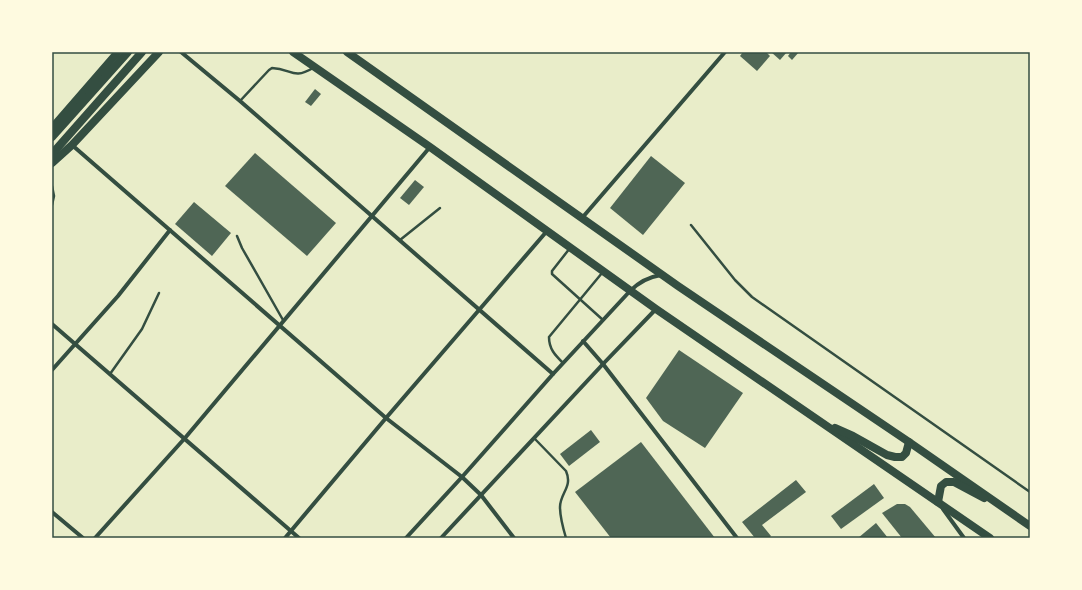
<svg xmlns="http://www.w3.org/2000/svg" width="1082" height="590" viewBox="0 0 1082 590" font-family="'Sofia Sans Condensed',sans-serif">
<style>
.building{fill:#4f6655}
.lines{fill:none;stroke-linecap:round;stroke-linejoin:round}
.service{stroke:#344e41;stroke-width:2.5}
.minor{stroke:#344e41;stroke-width:4}
.secondary{stroke:#344e41;stroke-width:8}
.neatline{fill:none;stroke:#344e41;stroke-width:1.5}
</style>
<rect width="100%" height="100%" fill="#e9edc9"/>
<g class="building">
<path d="M743,52H766L770,56L757,71L740,56Z"/>
<path d="M771,52H787L780,60Z"/>
<path d="M791,52H799L792,60L788,56Z"/>
<path d="M315,89L321,94L311,106L305,102Z"/>
<path d="M255,153L336,223L307,256L225,186Z"/>
<path d="M651,156L685,183L643,235L610,208Z"/>
<path d="M415,180L424,187L409,205L400,198Z"/>
<path d="M194,202L231,233L212,256L175,224Z"/>
<path d="M679,350L743,393L705,448L663,421L646,398Z"/>
<path d="M591,430L600,442L569,466L560,454Z"/>
<path d="M641,442L715,538H611L575,492Z"/>
<path d="M796,480L806,492L762,525L771,536L769,538H755L742,522Z"/>
<path d="M874,484L884,498L841,529L831,516Z"/>
<path d="M897,504H905L910,507L936,538H902L882,513Z"/>
<path d="M876,523L888,538H858Z"/>
</g>
<g class="lines">
<g class="service">
<path d="M240,101L269,70L272,68C292,69 293,80 313,68"/>
<path d="M52,186L54,196L52,205"/>
<path d="M691,225L735,280L752,297L1030,492"/>
<path d="M237,236L242,248L283,320"/>
<path d="M400,240L440,208"/>
<path d="M570,248L552,271V274L603,320"/>
<path d="M563,363C555,355 549,349 549,337L602,273"/>
<path d="M110,374L142,329L159,293"/>
<path d="M534,438L566,471C573,487 560,493 560,507C560,518 563,528 566,538"/>
</g>
<g class="minor">
<path d="M181,52L240,101L553,374"/>
<path d="M72,145L386,418L462,477L481,495L514,538"/>
<path d="M582,218L725,52"/>
<path d="M52,324L299,538"/>
<path d="M583,341L603,364L737,538"/>
<path d="M52,370L118,296L170,230"/>
<path d="M943,509L964,538"/>
<path d="M52,512L83,538"/>
<path d="M95,538L185,438L430,147"/>
<path d="M285,538L386,418L547,231"/>
<path d="M406,538L462,477L553,374L630,291C639,282 648,277 661,275"/>
<path d="M441,538L603,364L656,309"/>
</g>
<g class="secondary">
<path d="M293,52L430,147L656,309L990,538"/>
<path d="M347,52L678,286L909,442L1030,526"/>
<path d="M52,128L118,52"/>
<path d="M52,137L128,52"/>
<path d="M52,154L142,52"/>
<path d="M52,163L72,145L159,52"/>
<path d="M835,428L853,436L887,455L895,457H902L906,453L909,442"/>
<path d="M938,502L941,486L946,482H954L984,498"/>
</g>
</g>
<rect width="1082" height="590" fill="none" stroke="#fefae0" stroke-width="106"/>
<rect x="53" y="53" width="976" height="484" class="neatline"/>
</svg>
